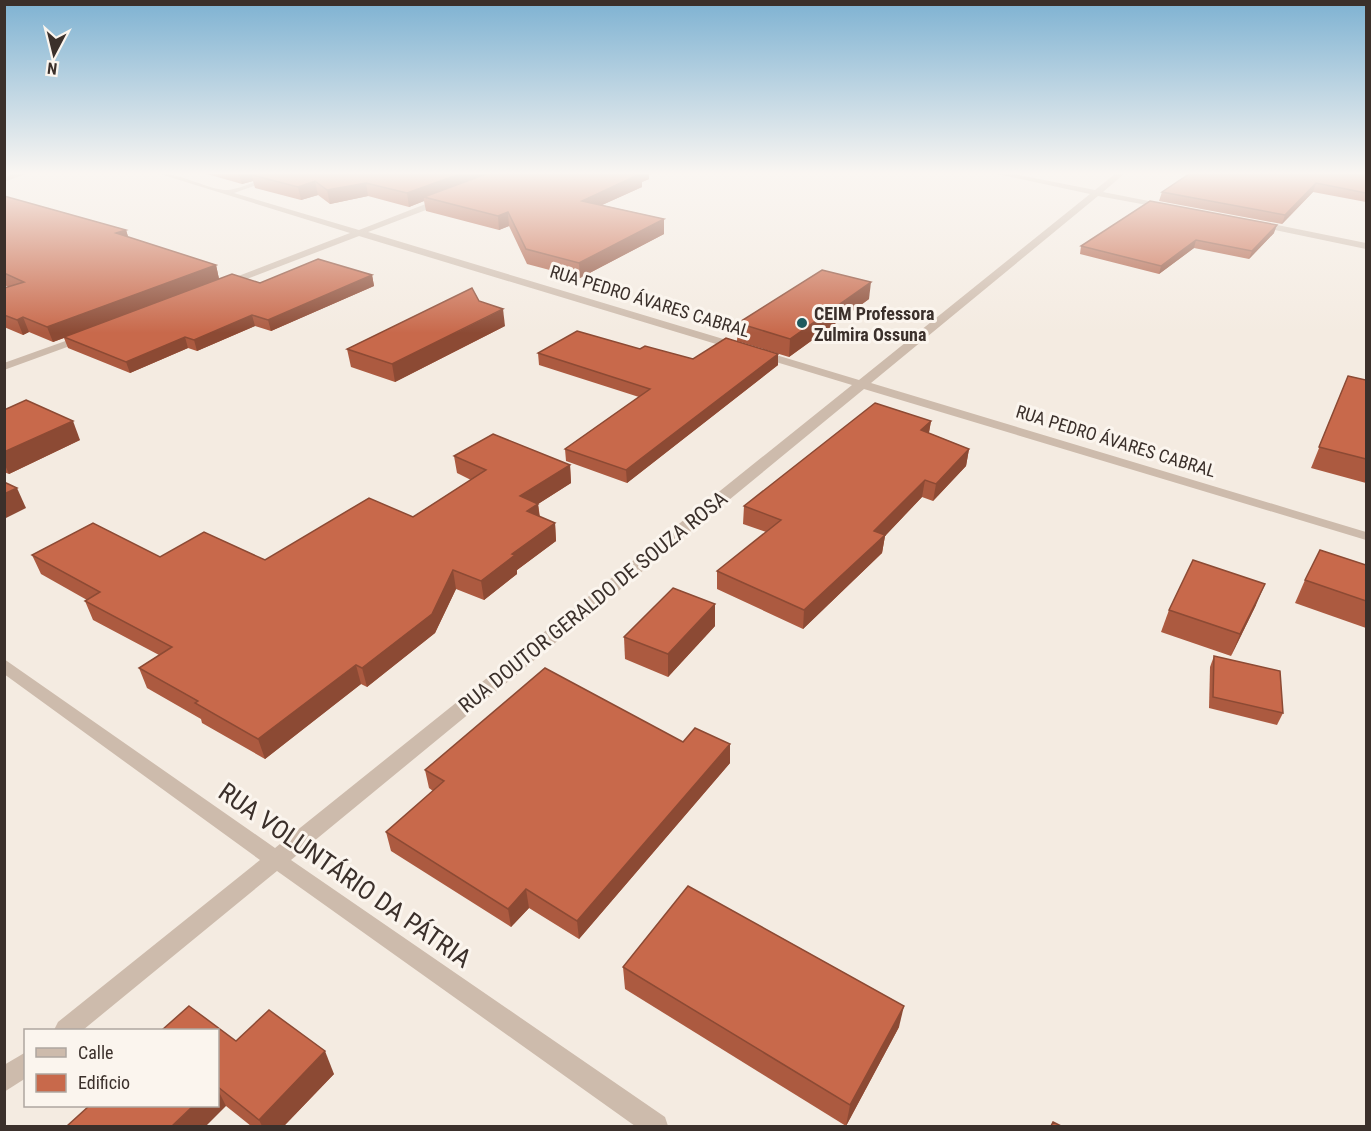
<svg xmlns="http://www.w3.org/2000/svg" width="1371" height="1131" viewBox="0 0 1371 1131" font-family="'Roboto Condensed',sans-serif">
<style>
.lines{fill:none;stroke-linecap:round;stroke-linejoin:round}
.minor{fill:#cdbbac;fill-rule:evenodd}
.wall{fill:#ac5a40}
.shaded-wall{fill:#8c4a34}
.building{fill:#c8694b;stroke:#8c4a34;stroke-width:1.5}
.poi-dot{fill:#1f5a5e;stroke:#fbf5ee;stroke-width:2}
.labels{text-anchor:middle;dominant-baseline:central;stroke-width:6;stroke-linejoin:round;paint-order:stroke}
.far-street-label{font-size:18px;fill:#3b302b;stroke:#fbf5ee}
.far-poi-label{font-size:18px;font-weight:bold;fill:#3b302b;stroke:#fbf5ee;text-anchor:start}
.street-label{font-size:21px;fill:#3b302b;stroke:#fbf5ee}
.near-street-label{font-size:26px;fill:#3b302b;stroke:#fbf5ee}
</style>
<rect width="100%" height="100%" fill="#f4ebe1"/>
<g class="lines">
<g class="minor">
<path d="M13,174H25L4,182V177Z"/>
<path d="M160,174C183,174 202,187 224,190C240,191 267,174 288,174L234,193L359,230L441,198H447V202L368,232L859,380L1090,194L997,174H1014L1095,190L1115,174H1124L1103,192L1169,205V209L1098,196L871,383L1366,532V540L864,389L291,860L665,1117L668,1126H635L277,871L83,1030H54L58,1022L260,860L4,674V659L275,848L852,385L359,236L226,287H220V283L350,233Z"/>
<path d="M1258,221L1366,243V249L1255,226V222Z"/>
<path d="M85,334L89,335V339L4,370V363Z"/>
<path d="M26,1052V1078L4,1092V1065Z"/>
</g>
</g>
<g class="wall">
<path d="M207,174H649V179L642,182V187L602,205L664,219V234L580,278L527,264L509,226L499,230L426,211L424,201L409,207L368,196L330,204L318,195L301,200L255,188L253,181L242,184Z"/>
<path d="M1366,174V202L1313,192L1282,224L1159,201L1162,192Z"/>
<path d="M4,196L126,230L128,237L216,265L219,279L260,283L372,275L374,286L271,331L255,326L197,351L188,348L130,373L68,348L64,338L53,342L29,332L23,335L4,327V288L9,287L4,285Z"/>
<path d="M1274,233L1249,259L1194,248L1159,274L1080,254L1081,246Z"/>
<path d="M869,299L789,357L737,341L738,323Z"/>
<path d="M505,326L395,382L351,367L347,349Z"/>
<path d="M640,349L693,359L778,365L627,483L566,461L565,449L639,397L539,365L538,353Z"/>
<path d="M1348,376L1366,380V483L1311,468Z"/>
<path d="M4,410L80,440L9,474L4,472Z"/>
<path d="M931,421L929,433L969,449L966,466L933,501L922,497L885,536L882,553L803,629L717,589V571L766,532L743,524L744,506Z"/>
<path d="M454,456L570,465L571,483L538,504L540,517L555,523L556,541L517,570V574L484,600L456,589L435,633L367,687L361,684L265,759L202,723L201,719L147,688L139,668L159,655L93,620L85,601L87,600L41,574L32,555L160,557L265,560L413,517L471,480L457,473Z"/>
<path d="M1366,565V628L1295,603L1305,580Z"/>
<path d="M1256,605L1231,656L1161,632L1169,610Z"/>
<path d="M715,626L668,677L625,659L624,637Z"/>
<path d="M1214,656L1283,713L1277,725L1209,708L1210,667Z"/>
<path d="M683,742L730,763L579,939L529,908L511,927L391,851L386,832L433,791L429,788L425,770Z"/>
<path d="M623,967L899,1027L846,1126L625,989Z"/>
<path d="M218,1030L236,1041L334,1074L284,1126H251L226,1106H218Z"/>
</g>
<g class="shaded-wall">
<path d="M239,174H273L252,175L253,181L242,184Z"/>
<path d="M460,174H496L424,197V201L409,207L407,193Z"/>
<path d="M635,174H649V179L642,182V187L582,214V201Z"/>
<path d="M315,181L318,195L301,200L298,187Z"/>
<path d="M366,183L368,196L330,204L327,190Z"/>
<path d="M1316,183L1313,192L1282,224L1285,215Z"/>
<path d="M508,212L509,226L499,230L498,216Z"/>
<path d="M664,219V234L580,278L579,263Z"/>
<path d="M1277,225L1274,233L1249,259L1252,251Z"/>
<path d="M126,230L130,243L116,233Z"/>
<path d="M1196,240L1194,248L1159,274L1161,266Z"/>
<path d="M216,265L219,279L53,342L47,327Z"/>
<path d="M372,275L374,286L271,331L268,320Z"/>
<path d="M871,282L869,299L789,357L790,339Z"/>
<path d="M503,309L505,326L395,382L392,364Z"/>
<path d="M252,315L255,326L197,351L194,340Z"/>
<path d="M23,317L29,332L23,335L17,320Z"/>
<path d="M185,337L188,348L130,373L126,362Z"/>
<path d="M778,354V365L627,483L626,470Z"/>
<path d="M73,421L80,440L9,474L4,463V452Z"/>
<path d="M931,421L928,437L921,430Z"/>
<path d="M969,449L966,466L933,501L936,484Z"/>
<path d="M570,465L571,483L538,504L540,522L529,530L520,496Z"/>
<path d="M925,480L922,497L885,536L882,553L803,629L804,610L874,531Z"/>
<path d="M17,488L26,508L4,519V494Z"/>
<path d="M555,523L556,541L517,570V574L484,600L481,581L512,554Z"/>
<path d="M453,570L456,589L435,633L367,687L362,668Z"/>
<path d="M1265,584L1256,605L1231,656L1240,634Z"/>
<path d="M715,604V626L668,677V654Z"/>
<path d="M356,665L361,684L265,759L258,739Z"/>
<path d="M730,744V763L579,939L577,921Z"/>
<path d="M526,889L529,908L511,927L508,909Z"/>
<path d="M904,1006L899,1027L846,1126L850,1105Z"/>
<path d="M325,1051L334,1074L284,1126H262L259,1120Z"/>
<path d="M218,1090L226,1106L206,1126H172L193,1106H218Z"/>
</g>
<g class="building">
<path d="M254,174H460L407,193L366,183L327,190L315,181L298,187L252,175Z"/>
<path d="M486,174H640L582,201L664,219L579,263L526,249L508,212L498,216L424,197Z"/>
<path d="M1189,174H1366V193L1316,183L1285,215L1162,192Z"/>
<path d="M4,196L126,230L116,233L216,265L47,327L23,317L17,320L4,315V288L24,282L4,273Z"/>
<path d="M1150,201L1277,225L1252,251L1196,240L1161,266L1081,246Z"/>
<path d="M318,259L372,275L268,320L252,315L194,340L185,337L126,362L64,337L232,274L260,283Z"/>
<path d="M822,270L871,282L790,339L738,323Z"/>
<path d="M472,288L479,301L503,309L392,364L347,349Z"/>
<path d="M577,331L640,349L645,346L693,359L726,338L778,354L626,470L565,449L650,389L538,353Z"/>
<path d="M1348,376L1366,380V459L1319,447Z"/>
<path d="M26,400L73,421L4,452V410Z"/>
<path d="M875,403L931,421L921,430L969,449L936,484L925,480L874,531L885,535L804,610L717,571L781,520L744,506Z"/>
<path d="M493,434L570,465L520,496L538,504L527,511L555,523L512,554L515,555L481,581L453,570L432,614L362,668L356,665L258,739L195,703L198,701L139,668L172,647L85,601L100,592L32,555L93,523L160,557L204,532L265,560L369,498L413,517L486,470L454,456Z"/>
<path d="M4,482L17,488L4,494Z"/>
<path d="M1320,550L1366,565V601L1305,580Z"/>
<path d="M1193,560L1265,584L1240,634L1169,610Z"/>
<path d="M673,588L715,604L668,654L624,637Z"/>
<path d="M1214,656L1280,671L1283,713L1213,697Z"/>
<path d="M545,668L683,742L695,728L730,744L577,921L526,889L508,909L386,832L444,781L425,770Z"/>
<path d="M688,886L904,1006L850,1105L623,967Z"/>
<path d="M189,1006L236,1041L269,1010L325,1051L259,1120L218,1087V1030H162Z"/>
<path d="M89,1106H193L172,1126H67Z"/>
<path d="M1053,1122L1061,1126H1051Z"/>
</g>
<linearGradient id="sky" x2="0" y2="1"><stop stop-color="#7eb2d2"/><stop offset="0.52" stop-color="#faf6f2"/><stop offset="1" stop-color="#faf6f2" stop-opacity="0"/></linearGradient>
<rect width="1371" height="333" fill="url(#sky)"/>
<circle class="poi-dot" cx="802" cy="323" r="6"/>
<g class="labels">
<g class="far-street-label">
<text transform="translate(650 301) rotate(17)">RUA PEDRO ÁVARES CABRAL</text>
<text transform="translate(1116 441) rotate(17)">RUA PEDRO ÁVARES CABRAL</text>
</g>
<g class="far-poi-label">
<text x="814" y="313">CEIM Professora<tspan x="814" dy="21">Zulmira Ossuna</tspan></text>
</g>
<g class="street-label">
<text transform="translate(593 602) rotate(-39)">RUA DOUTOR GERALDO DE SOUZA ROSA</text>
</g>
<g class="near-street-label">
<text transform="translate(345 875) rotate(35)">RUA VOLUNTÁRIO DA PÁTRIA</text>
</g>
</g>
<rect width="1371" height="1131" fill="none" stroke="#3b302b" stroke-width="12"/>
<rect x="24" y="1029" width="195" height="78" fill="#fbf5ee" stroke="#aea6a0" stroke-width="1.5"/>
<rect x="36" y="1048" width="30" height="9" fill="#cdbbac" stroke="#aea6a0" stroke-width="1.5"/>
<text x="78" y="1059" font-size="18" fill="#3b302b">Calle</text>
<rect x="36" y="1074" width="30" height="18" fill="#c8694b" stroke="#aea6a0" stroke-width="1.5"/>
<text x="78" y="1089" font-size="18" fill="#3b302b">Edificio</text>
<g transform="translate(54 54) rotate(187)" stroke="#fbf5ee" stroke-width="4.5" paint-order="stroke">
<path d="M0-4.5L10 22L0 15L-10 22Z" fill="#3b302b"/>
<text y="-9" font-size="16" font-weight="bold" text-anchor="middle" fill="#3b302b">N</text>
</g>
</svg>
